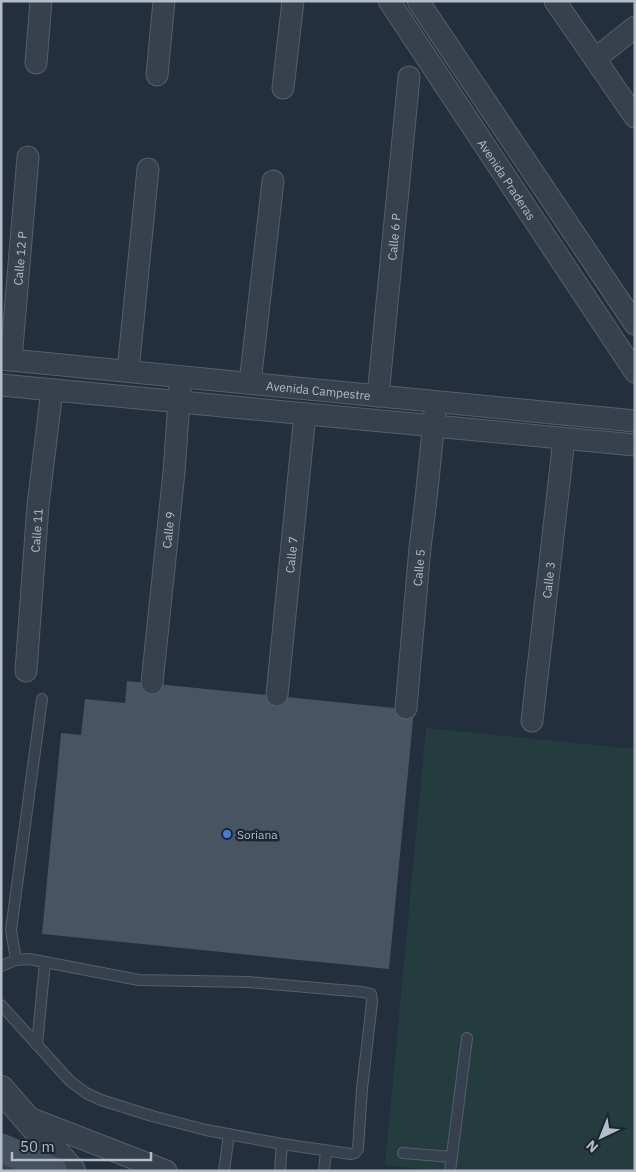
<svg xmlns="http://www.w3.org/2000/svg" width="636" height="1172" viewBox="0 0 636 1172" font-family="'IBM Plex Sans',sans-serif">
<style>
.green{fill:#253c3e}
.building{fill:#475563}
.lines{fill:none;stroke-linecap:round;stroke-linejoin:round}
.service-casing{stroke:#555f6b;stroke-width:12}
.minor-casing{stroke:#555f6b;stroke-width:23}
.tertiary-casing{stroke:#555f6b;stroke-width:28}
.secondary-casing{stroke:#555f6b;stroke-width:29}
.service{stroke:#37414d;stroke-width:10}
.minor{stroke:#37414d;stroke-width:21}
.tertiary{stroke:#37414d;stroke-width:26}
.secondary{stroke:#455060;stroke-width:28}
.shop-dot{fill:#3f7fe0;stroke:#1c2632;stroke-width:2}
.labels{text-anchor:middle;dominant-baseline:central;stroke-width:5;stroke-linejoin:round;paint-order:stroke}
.street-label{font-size:12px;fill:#b3bcc8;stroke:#1c2632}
.poi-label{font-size:12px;fill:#b3bcc8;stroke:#1c2632;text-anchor:start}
</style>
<rect width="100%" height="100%" fill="#232f3d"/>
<path class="green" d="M426,728L635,749V1171H439L385,1165Z"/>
<path class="building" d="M127,681L414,710L389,969L42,934L61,733L81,735L85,699L125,703Z"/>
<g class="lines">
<g class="service-casing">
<g id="service">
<path d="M16,960L11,930L42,699"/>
<path d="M1,966L16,960L29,959L139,980L248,982L363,992L371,994L372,1002L362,1089L358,1149L355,1153L351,1154L282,1144L206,1130L152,1116L101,1100L86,1093L70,1081L1,1005"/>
<path d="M37,1045L45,962"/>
<path d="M403,1153L452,1157"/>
<path d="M224,1171L229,1134"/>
<path d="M280,1171L282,1144"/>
<path d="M324,1171L326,1151"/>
<path d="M450,1171L467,1038"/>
</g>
</g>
<g class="minor-casing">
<g id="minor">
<path id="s1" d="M389,1L635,372"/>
<path d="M418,1L635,324"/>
<path d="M555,1L635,117"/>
<path d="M595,59L635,27"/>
<path d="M36,63L41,1"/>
<path d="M157,75L164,1"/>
<path d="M283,88L293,1"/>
<path id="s2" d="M1,359L635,421"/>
<path id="s3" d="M11,360L28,157"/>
<path d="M128,371L148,169"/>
<path d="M250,383L273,181"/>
<path d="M1,385L635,445"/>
<path id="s4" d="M378,396L409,77"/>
<path id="s5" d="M26,671L38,505L52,390"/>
<path id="s6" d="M152,683L174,472L180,387"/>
<path id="s7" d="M277,695L305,414"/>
<path id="s8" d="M406,708L420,548L426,499L435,412"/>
<path id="s9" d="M532,721L564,439"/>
<path d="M24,1116L166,1171"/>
</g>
</g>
<g class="tertiary-casing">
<g id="tertiary">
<path d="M1,1089L72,1171"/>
<path d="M1,1156L15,1171"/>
</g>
</g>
<g class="secondary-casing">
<path id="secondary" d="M1,1148L53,1171"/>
</g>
<use href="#service" class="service"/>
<use href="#minor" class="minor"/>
<use href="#tertiary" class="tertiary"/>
<use href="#secondary" class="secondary"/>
</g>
<circle class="shop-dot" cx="227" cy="834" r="5"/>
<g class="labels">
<g class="street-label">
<text stroke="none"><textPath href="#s1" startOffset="214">Avenida Praderas</textPath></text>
<text stroke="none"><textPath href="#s4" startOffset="160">Calle 6 P</textPath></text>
<text stroke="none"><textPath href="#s3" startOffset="102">Calle 12 P</textPath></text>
<text stroke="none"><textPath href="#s2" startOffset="319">Avenida Campestre</textPath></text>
<text stroke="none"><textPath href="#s5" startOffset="141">Calle 11</textPath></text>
<text stroke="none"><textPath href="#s6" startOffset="154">Calle 9</textPath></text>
<text stroke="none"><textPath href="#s7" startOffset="141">Calle 7</textPath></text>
<text stroke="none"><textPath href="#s8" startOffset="141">Calle 5</textPath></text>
<text stroke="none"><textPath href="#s9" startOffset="142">Calle 3</textPath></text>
</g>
<g class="poi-label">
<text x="237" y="834">Soriana</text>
</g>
</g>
<rect width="636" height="1172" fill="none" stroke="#b3bcc8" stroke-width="5"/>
<g transform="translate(601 1137) rotate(223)" stroke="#1c2632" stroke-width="4" paint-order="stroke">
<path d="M0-4L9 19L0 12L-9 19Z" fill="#b3bcc8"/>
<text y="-8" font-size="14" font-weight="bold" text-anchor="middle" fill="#b3bcc8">N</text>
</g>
<path d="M12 1152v8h139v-8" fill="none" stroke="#b3bcc8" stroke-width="2.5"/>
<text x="20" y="1152" font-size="15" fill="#b3bcc8" stroke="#1c2632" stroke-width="4" paint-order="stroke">50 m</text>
</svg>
